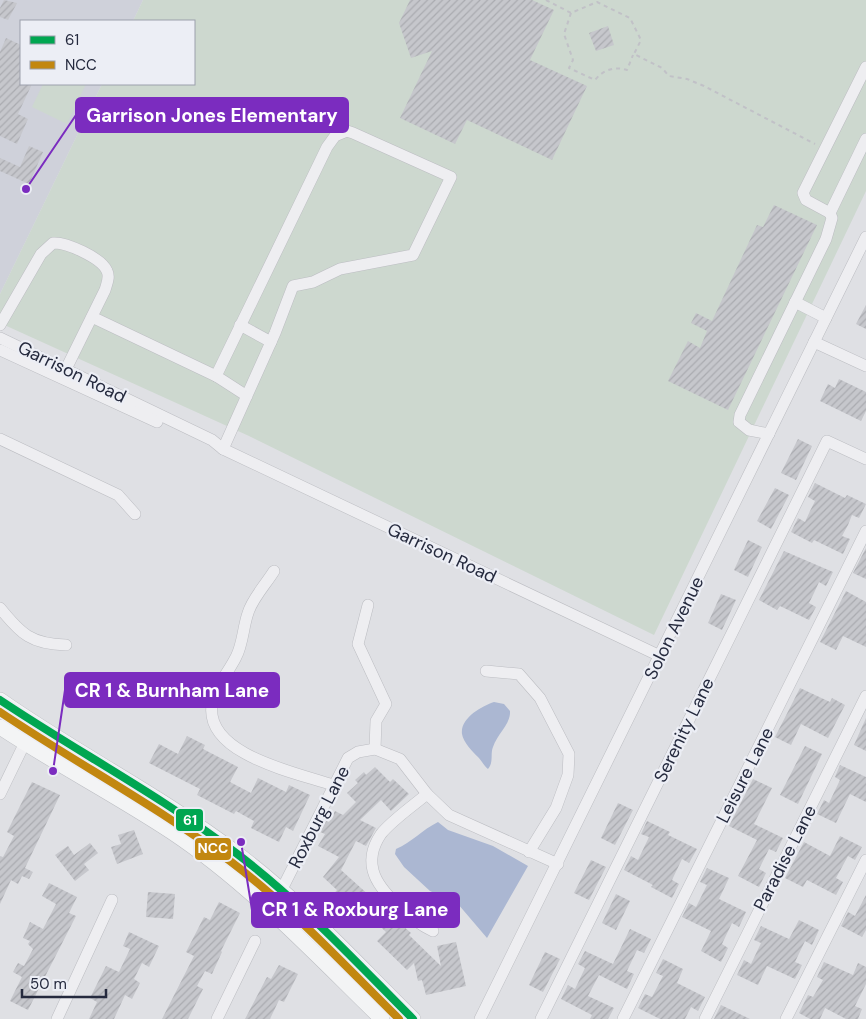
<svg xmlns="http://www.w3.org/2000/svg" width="866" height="1019" viewBox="0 0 866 1019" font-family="'DM Sans',sans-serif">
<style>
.built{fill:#cfd1da}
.pitch{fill:#cdd8cf}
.water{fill:#abb7d2}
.building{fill:url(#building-hatch)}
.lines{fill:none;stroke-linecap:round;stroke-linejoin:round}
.minor-casing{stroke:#bcbdc2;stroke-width:12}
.major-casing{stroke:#bbbdc2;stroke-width:16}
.path{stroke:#c1c1c7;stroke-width:2;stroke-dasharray:4 4;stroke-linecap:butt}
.minor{stroke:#eeeef1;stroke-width:11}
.major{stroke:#f3f4f5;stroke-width:15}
.bus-1-casing{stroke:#eceef5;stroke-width:11}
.bus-2-casing{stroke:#eceef5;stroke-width:11}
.bus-1{stroke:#00a651;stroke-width:8}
.bus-2{stroke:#c28710;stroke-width:8}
.labels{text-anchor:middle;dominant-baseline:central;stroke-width:4.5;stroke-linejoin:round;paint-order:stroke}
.street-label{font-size:18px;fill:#252a3e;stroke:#eceef5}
.leader{fill:none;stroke:#7b2cbf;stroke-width:2}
.callout-dot{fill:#7b2cbf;stroke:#eceef5;stroke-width:2}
.callout{fill:#7b2cbf;stroke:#7b2cbf;stroke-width:2}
.callout-label{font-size:19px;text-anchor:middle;font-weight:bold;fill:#fff}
.line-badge{stroke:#eceef5;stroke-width:2}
.badge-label{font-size:14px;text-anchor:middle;font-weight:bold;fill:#fff}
</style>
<defs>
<pattern id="building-hatch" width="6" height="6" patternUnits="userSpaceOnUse" patternTransform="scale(1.25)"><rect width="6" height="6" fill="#c6c7cc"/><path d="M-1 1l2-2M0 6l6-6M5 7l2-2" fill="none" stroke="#aaabb0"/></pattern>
</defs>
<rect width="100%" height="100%" fill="#dfe0e4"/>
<path class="built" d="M0,0H143L133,21H21V84H102L0,294Z"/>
<g class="pitch">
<path d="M143,0H866V191L654,635L249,436L0,323V294L102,84H194V21H133Z"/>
<path d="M43,84H86L67,124L32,107Z"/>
</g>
<g class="water">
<path d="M494,702L504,704L510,711C511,724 497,734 493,747C490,754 494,762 488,769C484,766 482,761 478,757C473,752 463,742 462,734C460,718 482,706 494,702Z"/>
<path d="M438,822L448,830L493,846L528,866L487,938L458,904L430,891L404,867L395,854L396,849C412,842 422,830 438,822Z"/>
</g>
<g class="building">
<path d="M4,0L17,3L8,20L0,17V8Z"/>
<path d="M410,0H532L554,10L530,60L587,86L552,160L467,120L455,144L400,118L432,51L411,58L399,23Z"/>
<path d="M608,26L614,45L596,51L589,33Z"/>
<path d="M6,38L21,45V84H32L18,114L28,119L17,144L0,136V52Z"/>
<path d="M29,146L43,152L29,184L0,171V158L20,167Z"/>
<path d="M774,205L817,225L728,410L668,381L688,341L700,348L707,331L691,323L696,313L712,321L757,225L763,227Z"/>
<path d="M866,305V329L856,324Z"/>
<path d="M839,379L866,392V411L861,421L820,401L828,384L835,388Z"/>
<path d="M798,439L812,446L796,480L781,473Z"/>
<path d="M815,483L845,498L847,495L866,504L859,518L852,515L848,525L842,536L850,539L843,554L814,540L812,543L791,532L798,518L805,522L810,511L815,501L808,497Z"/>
<path d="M775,488L789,495L771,529L757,521Z"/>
<path d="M748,540L762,547L748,577L734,570Z"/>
<path d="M866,548V579L853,573Z"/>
<path d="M784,551L833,572L826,586L819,582L814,593L809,603L816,607L809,620L780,606L777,610L759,600Z"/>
<path d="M846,591L866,602V647L843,636L836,650L820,642Z"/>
<path d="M721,594L736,600L722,630L708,623Z"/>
<path d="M800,688L830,702L832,698L845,705L828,738L801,724L791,745L775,737Z"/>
<path d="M866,718V751L854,745Z"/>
<path d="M187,736L205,745L203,749L238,767L230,782L251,793L258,778L286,792L289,785L310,795L293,831L286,827L279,842L251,828L254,821L236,811L234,814L197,795L200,789L149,763L159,744L178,754Z"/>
<path d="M805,746L822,754L798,804L780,795Z"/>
<path d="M840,765L866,777V802L850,794L836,823L817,814L824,800L829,803L840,780L835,777Z"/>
<path d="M375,767L390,782L393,779L409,794L391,811L381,800L360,820L376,828L366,846L356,841L341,870L411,933L409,935L441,966L437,946L456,942L466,986L426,995L422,980L418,981L414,963L407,970L377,941L386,932L368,915L361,923L331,897L337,890L323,877L339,857L318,846L325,834L320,832L326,821L329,822L335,811L343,815L356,802L347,793L358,783L355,780L364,772L366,775Z"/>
<path d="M753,779L772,788L754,824L783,838L776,852L769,849L759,869L766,873L759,887L738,876L757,840L729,826Z"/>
<path d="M32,782L60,795L25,868L33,872L29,879L22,876L18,884L11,880L0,904V856L3,857L14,836L7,832Z"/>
<path d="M618,803L633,810L615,845L601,838Z"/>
<path d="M647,821L670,832L668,835L697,849L689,863L682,859L672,880L679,884L672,898L651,887L653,885L624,870L631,856L638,860L649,837L641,834Z"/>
<path d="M134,830L143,854L117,864L111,847L121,844L118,835Z"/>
<path d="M840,836L862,847L855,860L848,856L836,878L843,882L836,895L807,880L803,887L785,878L804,842L830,856Z"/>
<path d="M90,843L98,853L84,864L89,870L75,881L55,855L68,846L74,855Z"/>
<path d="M591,860L606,867L589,900L574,893Z"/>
<path d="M707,868L729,878L719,899L746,912L739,927L732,923L722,944L728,948L721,962L701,951L711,931L682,917L689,903L696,907L707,885L700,882Z"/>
<path d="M49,883L77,897L69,913L76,916L28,1010L10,1001L22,977L13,972L18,963L24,966L33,949L28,944L30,941L23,938L30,922L43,929L56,904L42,896Z"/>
<path d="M148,892L175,894L173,919L146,917Z"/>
<path d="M616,894L630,901L616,930L602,923Z"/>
<path d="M866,895V930L862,937L841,926L848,912L855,916Z"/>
<path d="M219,902L240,913L221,951L222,952L212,974L205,971L197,986L203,989L188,1019H162L194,956L186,952L204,917L210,920Z"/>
<path d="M799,920L819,930L812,945L805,941L795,962L802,965L795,979L767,966L758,985L737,975L744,960L751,964L761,943L754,940L761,926L789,939Z"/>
<path d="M630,929L651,939L644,953L637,950L627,971L634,974L627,989L599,975L588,996L614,1008L608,1019H590L592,1015L561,999L568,985L575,989L585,968L578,964L585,951L613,964Z"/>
<path d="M129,932L159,946L149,967L142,963L134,979L140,983L132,999L125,995L114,1019H89L97,1002L90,998L106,966L119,972L130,949L123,946Z"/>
<path d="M545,952L560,959L543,992L529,985Z"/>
<path d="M663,959L683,969L677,983L705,997L698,1011L691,1007L685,1019H660L638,1008L645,994L652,997L663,976L656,973Z"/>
<path d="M824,962L853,975L858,963L866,967V984L855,1006L862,1009L858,1019H846L825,1008L820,1019H810L799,1013L808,995L813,997L823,980L817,977Z"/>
<path d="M279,965L298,974L284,1002L279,1000L270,1019H245L267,977L271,979Z"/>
<path d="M721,1005L750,1019H714Z"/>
</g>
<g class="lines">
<g class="minor-casing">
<g id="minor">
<path d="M830,213L806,200L803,193L866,67"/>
<path d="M795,302L826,318"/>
<path d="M92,317L216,376"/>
<path d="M0,325L41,254L53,243C66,242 102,258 107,271C110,277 107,283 105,290L66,369"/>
<path d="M240,325L271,342"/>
<path d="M0,338L212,440L223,449L660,656"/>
<path d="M814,342L866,366"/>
<path d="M0,350L157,422"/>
<path d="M769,434L749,430L739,422L740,415L826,239L832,218L830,213L866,139"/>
<path d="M0,439L118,495L135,514"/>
<path d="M223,449L275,333L293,286L313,282L340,269L413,255L451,177L353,133L347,131L335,136L327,147L216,376L247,396"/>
<path d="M274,571C266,584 252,599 248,613C243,627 243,644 236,657C228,673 215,687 212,705C205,755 298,773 333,785"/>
<path d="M368,605L358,644L386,704L376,721L375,749"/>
<path d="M0,608C21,634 31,644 66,645"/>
<path d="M486,671L519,674L540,698L569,754L568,775L556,808L529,852"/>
<path d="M0,794L34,724"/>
<path d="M427,794C414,805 391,821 381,834C360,865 378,888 402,909C412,918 420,925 433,931"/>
<path d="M271,911L348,758L358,752L375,749L400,759L427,794L449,815L558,864"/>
<path d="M57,1019L112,900"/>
<path d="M217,1019L255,941"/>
<path d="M480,1019L866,237"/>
<path d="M541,1019L827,441L866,459"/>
<path d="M623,1019L866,531"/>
<path d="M705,1019L866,696"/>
<path d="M786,1019L866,860"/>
</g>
</g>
<g class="major-casing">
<g id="major">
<path d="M0,700C77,754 161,796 236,853C300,901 356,963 413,1019"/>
<path d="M0,727C56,764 116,795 172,832C250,884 315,954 382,1019"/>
</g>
</g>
<g class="path">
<path d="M546,0L571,13L597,2L630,18L641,40L634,54L662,68L669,76L687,79L704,86L815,144"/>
<path d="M571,13L564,34L573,60L569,68L595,80C603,70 614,66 627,70L633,55"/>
</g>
<use href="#minor" class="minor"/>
<use href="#major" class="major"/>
<g class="bus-1-casing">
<path id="bus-1" d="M0,700C78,752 161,796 236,853C301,902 356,962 413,1019"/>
</g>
<g class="bus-2-casing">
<path id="bus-2" d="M0,712C76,763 157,806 230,861C291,907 344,965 399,1019"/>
</g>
<use href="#bus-1" class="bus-1"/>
<use href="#bus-2" class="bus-2"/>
</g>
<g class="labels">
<g class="street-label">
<text transform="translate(72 372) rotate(26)">Garrison Road</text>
<text transform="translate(442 553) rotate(25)">Garrison Road</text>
<text transform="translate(674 628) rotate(-64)">Solon Avenue</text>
<text transform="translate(684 730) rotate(-64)">Serenity Lane</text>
<text transform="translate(745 775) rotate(-63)">Leisure Lane</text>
<text transform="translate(319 817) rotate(-63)">Roxburg Lane</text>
<text transform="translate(785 858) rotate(-63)">Paradise Lane</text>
</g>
</g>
<path class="leader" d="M26 189L76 115M53 771L65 690M241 842L252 910"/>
<g class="callout-dot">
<circle cx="26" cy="189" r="5"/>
<circle cx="53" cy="771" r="5"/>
<circle cx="241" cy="842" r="5"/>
</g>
<g class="callout">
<rect x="76" y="98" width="272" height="34" rx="5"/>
<rect x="65" y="673" width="214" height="34" rx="5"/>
<rect x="252" y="893" width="207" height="34" rx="5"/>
</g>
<g class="callout-label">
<text x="212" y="122">Garrison Jones Elementary</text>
<text x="172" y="697">CR 1 &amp; Burnham Lane</text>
<text x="355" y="916">CR 1 &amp; Roxburg Lane</text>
</g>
<g class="line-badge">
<rect x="175" y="808" width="29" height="24" rx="5" fill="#00a651"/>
<rect x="194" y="837" width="38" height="24" rx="5" fill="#c28710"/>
</g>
<g class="badge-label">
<text x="190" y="825">61</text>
<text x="213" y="853">NCC</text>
</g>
<rect x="20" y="20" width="175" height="65" fill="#eceef5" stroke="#9ca0ac"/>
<rect x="30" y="36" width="25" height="8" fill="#00a651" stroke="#9ca0ac"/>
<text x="65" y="45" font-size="15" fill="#252a3e">61</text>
<rect x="30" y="61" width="25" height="8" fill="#c28710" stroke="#9ca0ac"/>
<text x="65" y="70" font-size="15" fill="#252a3e">NCC</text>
<path d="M22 989v8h84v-8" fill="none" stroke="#252a3e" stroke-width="2.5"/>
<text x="30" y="989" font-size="15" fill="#252a3e" stroke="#eceef5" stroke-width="4" paint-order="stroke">50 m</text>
</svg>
